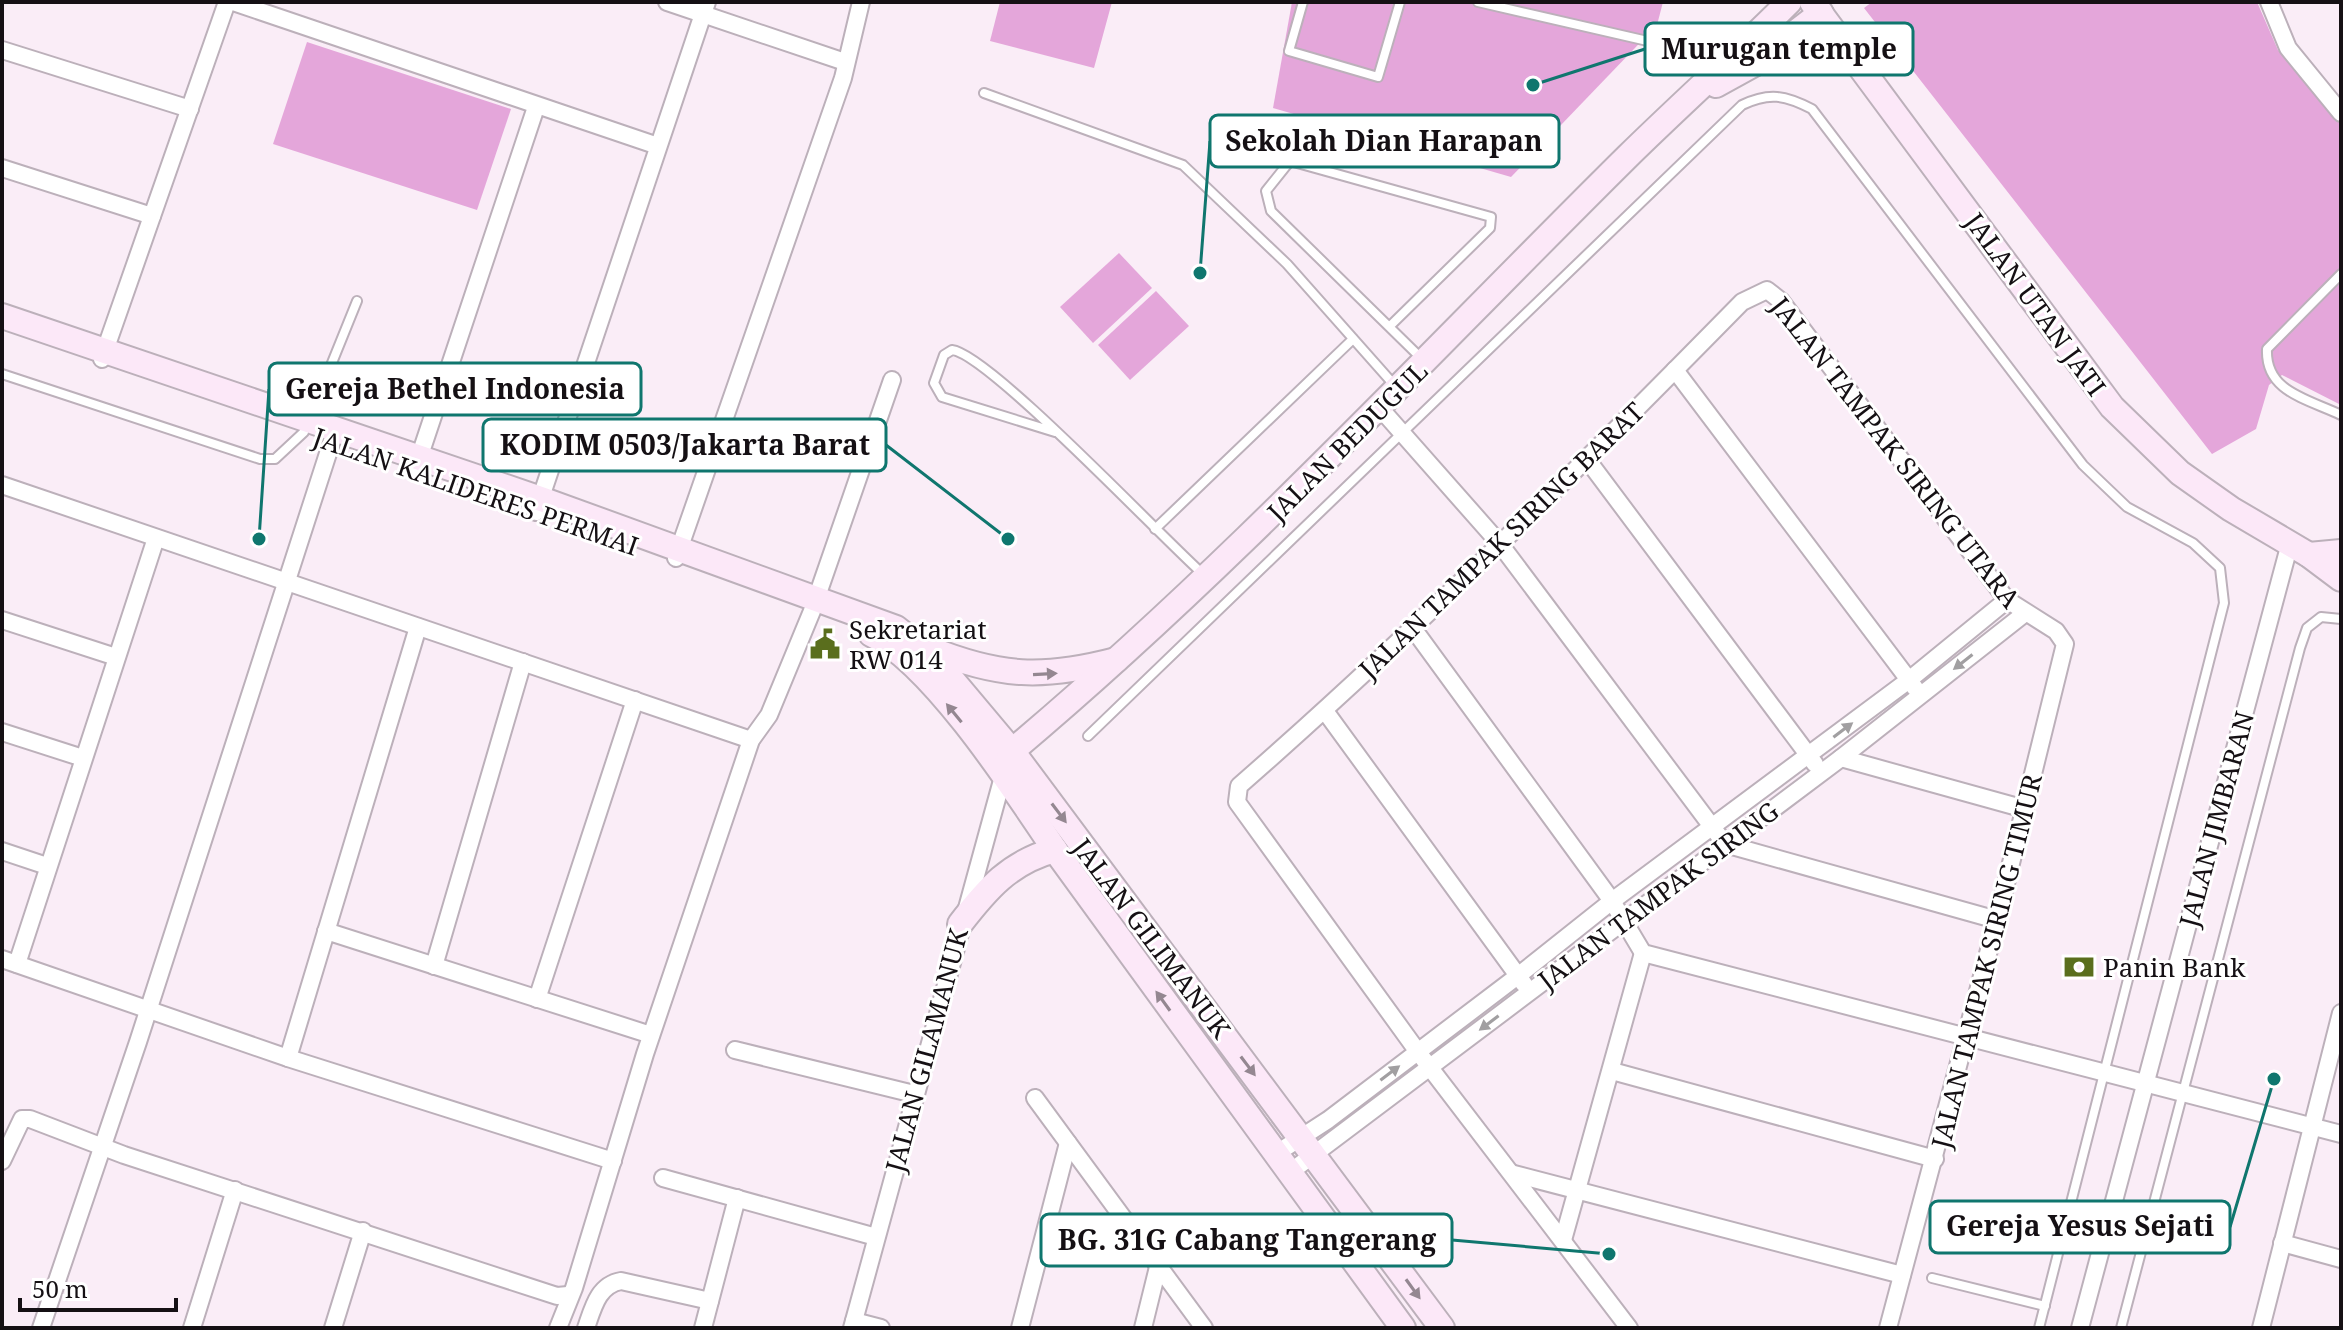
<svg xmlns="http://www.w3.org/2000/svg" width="2343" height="1330" viewBox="0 0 2343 1330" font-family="'Noto Serif',serif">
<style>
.grass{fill:#e4a6da}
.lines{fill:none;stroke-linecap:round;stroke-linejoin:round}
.lane-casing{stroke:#bcb0ba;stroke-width:12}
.street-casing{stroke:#bcb0ba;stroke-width:20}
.secondary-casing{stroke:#bcb0ba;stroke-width:28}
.lane{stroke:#fff;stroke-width:8}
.street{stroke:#fff;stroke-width:16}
.secondary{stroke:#fce8f8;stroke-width:24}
.oneway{fill:#a19fa1}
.oneway2{fill:#948791}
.labels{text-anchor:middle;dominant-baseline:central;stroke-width:6;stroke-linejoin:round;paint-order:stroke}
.street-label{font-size:26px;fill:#151014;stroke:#fff}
.poi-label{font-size:26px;fill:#151014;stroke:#fff;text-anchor:start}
.leader{fill:none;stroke:#0f766e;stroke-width:3}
.callout-dot{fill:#0f766e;stroke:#fff;stroke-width:3}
.callout{fill:#fff;stroke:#0f766e;stroke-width:3}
.callout-label{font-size:28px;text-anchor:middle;font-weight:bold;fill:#151014}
</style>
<rect width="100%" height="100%" fill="#faedf7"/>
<g class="grass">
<path d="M1000,2H1112L1094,68L990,41Z"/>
<path d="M1292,2H1663L1657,25L1511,177L1273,108Z"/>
<path d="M1872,2H2257L2278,50L2341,120V405L2282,375L2269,385L2256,429L2212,454L1864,8Z"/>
<path d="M307,42L511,109L477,210L273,144Z"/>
<path d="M1119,253L1152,288L1093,343L1060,307Z"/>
<path d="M1156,291L1189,326L1130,380L1098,345Z"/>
</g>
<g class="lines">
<g class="lane-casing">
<g id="lane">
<path d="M1303,2L1289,51L1378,77L1400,2"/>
<path d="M1478,2L1691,51L1722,62"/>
<path d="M984,93L1183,165L1287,264L1396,387"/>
<path d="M2341,274L2267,349C2265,392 2308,399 2341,415"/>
<path d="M1390,326L1490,228L1491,217L1290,161L1266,191L1271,211L1422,359"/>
<path d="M2,374L260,459H275L304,432L357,301"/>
<path d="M1055,432L942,397L934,383L944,355L952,350C989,354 1163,539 1204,575"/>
<path d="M1155,529L1353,339"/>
<path d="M1088,736L1742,105C1769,92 1785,95 1812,109L2083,465L2127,507L2193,543L2220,568L2224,603L2039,1328"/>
<path d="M1932,1278L2045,1306"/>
<path d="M2121,1328L2300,648L2307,628L2321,617L2341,619"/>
</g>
</g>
<g class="street-casing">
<g id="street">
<path d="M233,2L658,146"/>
<path d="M667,2L845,62"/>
<path d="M2269,2L2288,48L2341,113"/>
<path d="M2,50L190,109"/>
<path d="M2,168L152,216"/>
<path d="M102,359L227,2"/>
<path d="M1675,370L1915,688"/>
<path d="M1380,408L1500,544L1725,844L1997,920"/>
<path d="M1586,458L1815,764"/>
<path d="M415,470L536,107"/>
<path d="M2,485L751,740"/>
<path d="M536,512L707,2"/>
<path d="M676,558L843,78L861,2"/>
<path d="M2,620L116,657"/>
<path d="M1412,627L1612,901L1643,953L2341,1134"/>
<path d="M1325,711L1524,984"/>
<path d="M2,732L83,758"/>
<path d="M1841,758L2025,809"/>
<path d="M2,851L47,866"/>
<path d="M326,931L651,1035"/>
<path d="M2,959L288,1058L613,1161"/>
<path d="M17,964L156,538"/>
<path d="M434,966L523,662"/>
<path d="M537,999L635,700"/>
<path d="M735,1050L914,1094"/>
<path d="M288,1058L418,627"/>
<path d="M1612,1071L1935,1159"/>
<path d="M1035,1098L1204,1328"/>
<path d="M1274,1155L1328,1120L1519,975L1612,901L1909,680L2007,600"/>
<path d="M2,1161L22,1119H30L124,1155L557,1296L568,1295"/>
<path d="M1289,1173L1841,758L2024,614"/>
<path d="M1514,1174L1902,1275"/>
<path d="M663,1178L876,1237"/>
<path d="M1563,1240L1643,953"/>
<path d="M2282,1243L2341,1259"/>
<path d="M854,1321L881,1328"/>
<path d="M41,1328L138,1042L332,441"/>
<path d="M192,1328L235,1190"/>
<path d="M333,1328L363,1231"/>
<path d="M558,1328L574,1288L645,1054L751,740L769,715L812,611L892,380"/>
<path d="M586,1328C593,1308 598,1285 621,1281L710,1301"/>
<path d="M703,1328L737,1198"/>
<path d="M852,1328L1004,773"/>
<path d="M1020,1328L1068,1143"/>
<path d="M1143,1328L1159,1263"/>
<path d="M1629,1328L1418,1052L1237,802L1239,786C1414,633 1579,468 1742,302L1767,290L1781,301L2007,600L2056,631L2065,644L1997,920L1888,1328"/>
<path d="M2080,1328L2290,543"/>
<path d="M2261,1328L2341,1013"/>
</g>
</g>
<g class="secondary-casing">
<g id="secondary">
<path d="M1812,2L2112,407L2180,473L2231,509L2309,555L2341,579"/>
<path d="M1716,85L1756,63L1821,13"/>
<path d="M2,316L541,499L896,628L933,657L1012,751L1442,1328"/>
<path d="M2309,555L2341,552"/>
<path d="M871,634C932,662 1016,792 1055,850L1403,1328"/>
<path d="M930,649C1000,677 1043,679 1116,660"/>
<path d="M1007,763L1012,751C1231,567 1424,358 1627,157C1680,105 1736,55 1789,2"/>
<path d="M960,924C987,889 1010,862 1055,850"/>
</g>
</g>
<use href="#lane" class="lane"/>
<use href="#street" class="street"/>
<use href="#secondary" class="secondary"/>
</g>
<defs><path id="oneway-solid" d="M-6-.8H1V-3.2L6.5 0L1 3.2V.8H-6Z" transform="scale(2)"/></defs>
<g class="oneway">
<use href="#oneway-solid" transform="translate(1963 662) rotate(142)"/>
<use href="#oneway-solid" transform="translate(1843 730) rotate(-37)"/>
<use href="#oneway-solid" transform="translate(1489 1023) rotate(143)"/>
<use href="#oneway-solid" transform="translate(1390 1073) rotate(-37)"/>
</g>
<g class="oneway2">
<use href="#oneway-solid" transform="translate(1045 674) rotate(-3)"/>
<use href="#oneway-solid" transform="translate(954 713) rotate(-129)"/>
<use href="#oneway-solid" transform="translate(1059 813) rotate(53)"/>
<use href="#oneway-solid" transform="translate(1163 1001) rotate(-126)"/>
<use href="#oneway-solid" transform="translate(1248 1066) rotate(53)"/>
<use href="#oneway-solid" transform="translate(1413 1289) rotate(54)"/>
</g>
<defs>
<g id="civic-bare" transform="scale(2.4)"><path d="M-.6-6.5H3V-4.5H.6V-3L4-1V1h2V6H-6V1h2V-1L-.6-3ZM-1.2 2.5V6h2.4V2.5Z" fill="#5a6e1d" stroke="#fff" stroke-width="2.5" paint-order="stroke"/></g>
<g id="bank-bare" transform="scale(2.4)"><path d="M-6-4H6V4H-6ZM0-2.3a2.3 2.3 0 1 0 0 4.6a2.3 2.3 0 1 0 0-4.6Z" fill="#5a6e1d" stroke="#fff" stroke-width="2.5" paint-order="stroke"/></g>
</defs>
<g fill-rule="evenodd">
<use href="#civic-bare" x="825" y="644"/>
<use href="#bank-bare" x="2079" y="967"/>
</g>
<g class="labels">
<g class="street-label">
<text transform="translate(2036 304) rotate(54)">JALAN UTAN JATI</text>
<text transform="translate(1347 441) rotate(-45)">JALAN BEDUGUL</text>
<text transform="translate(1896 452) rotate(52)">JALAN TAMPAK SIRING UTARA</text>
<text transform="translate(476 491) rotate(19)">JALAN KALIDERES PERMAI</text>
<text transform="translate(1501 540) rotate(-44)">JALAN TAMPAK SIRING BARAT</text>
<text transform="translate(2216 819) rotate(-75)">JALAN JIMBARAN</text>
<text transform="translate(1658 895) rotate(-37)">JALAN TAMPAK SIRING</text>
<text transform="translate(1152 938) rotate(53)">JALAN GILIMANUK</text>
<text transform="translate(1986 961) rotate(-76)">JALAN TAMPAK SIRING TIMUR</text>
<text transform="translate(926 1050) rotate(-75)">JALAN GILAMANUK</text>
</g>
<g class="poi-label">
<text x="849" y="629">Sekretariat<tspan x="849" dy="30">RW 014</tspan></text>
<text x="2103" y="967">Panin Bank</text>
</g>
</g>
<path class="leader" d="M1533 85L1645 49M1200 273L1210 141M259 539L269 389M1008 539L886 445M2274 1079L2230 1227M1609 1254L1452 1240"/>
<g class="callout-dot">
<circle cx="1533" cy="85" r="8"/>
<circle cx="1200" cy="273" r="8"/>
<circle cx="259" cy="539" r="8"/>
<circle cx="1008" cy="539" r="8"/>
<circle cx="2274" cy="1079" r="8"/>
<circle cx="1609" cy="1254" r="8"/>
</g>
<g class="callout">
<rect x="1645" y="23" width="268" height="52" rx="8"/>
<rect x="1210" y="115" width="349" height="52" rx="8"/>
<rect x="269" y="363" width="372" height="52" rx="8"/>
<rect x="483" y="419" width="403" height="52" rx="8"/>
<rect x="1930" y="1201" width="300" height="52" rx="8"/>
<rect x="1041" y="1214" width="411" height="52" rx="8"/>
</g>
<g class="callout-label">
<text x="1779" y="59">Murugan temple</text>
<text x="1384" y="151">Sekolah Dian Harapan</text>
<text x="455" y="399">Gereja Bethel Indonesia</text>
<text x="685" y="455">KODIM 0503/Jakarta Barat</text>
<text x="2080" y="1236">Gereja Yesus Sejati</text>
<text x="1247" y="1250">BG. 31G Cabang Tangerang</text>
</g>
<rect width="2343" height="1330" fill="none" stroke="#151014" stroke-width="8"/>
<path d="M20 1298v12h156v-12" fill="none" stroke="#151014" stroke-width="4"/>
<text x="32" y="1298" font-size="24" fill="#151014" stroke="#ffffff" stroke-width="6" paint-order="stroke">50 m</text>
</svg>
